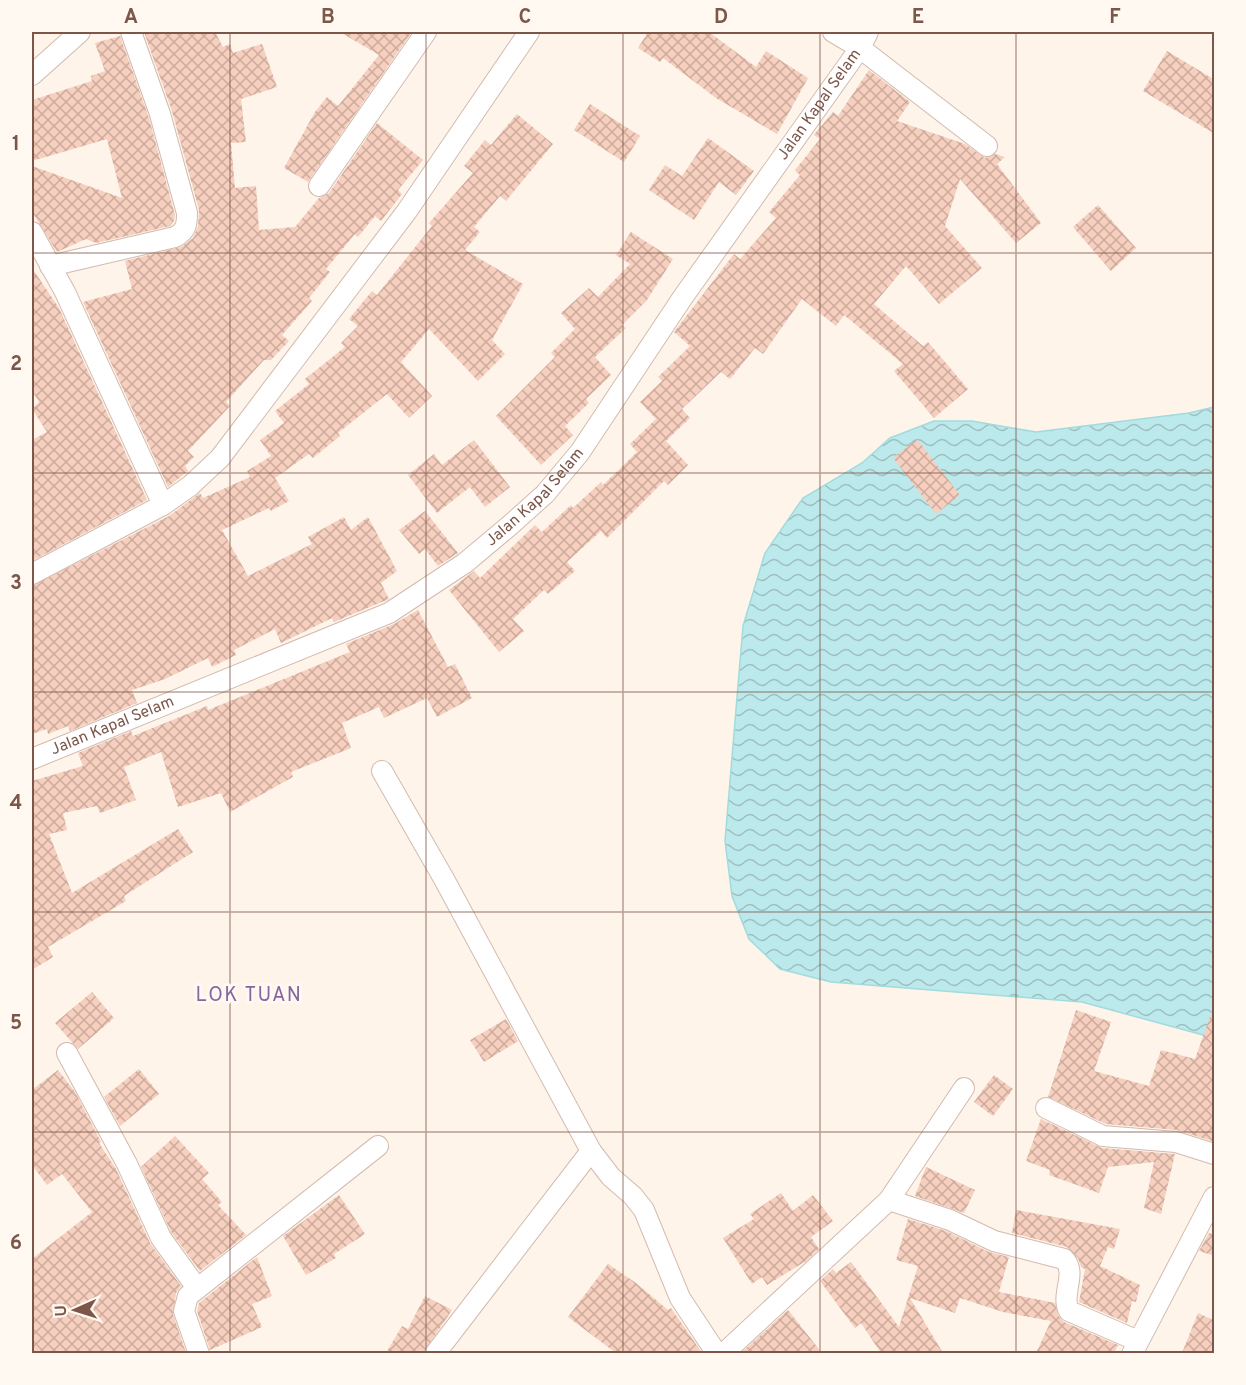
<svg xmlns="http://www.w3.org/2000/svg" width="1246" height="1385" viewBox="0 0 1246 1385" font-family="Overpass,sans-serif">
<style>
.water{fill:url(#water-waves);stroke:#a1dbde;stroke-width:1.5}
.building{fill:url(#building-cross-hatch)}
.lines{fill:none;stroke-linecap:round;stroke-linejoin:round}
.minor-casing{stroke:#d3baae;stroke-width:22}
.minor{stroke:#fff;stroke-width:20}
.grid{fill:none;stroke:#7d564a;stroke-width:1.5;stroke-opacity:0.55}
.labels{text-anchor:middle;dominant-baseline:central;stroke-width:6;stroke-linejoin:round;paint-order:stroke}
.street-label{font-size:16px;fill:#7d564a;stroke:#fff9f2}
.quarter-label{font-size:20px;letter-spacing:1.5px;fill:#86669f;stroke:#fff9f2}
.neatline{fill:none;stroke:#7d564a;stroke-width:2}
.grid-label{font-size:20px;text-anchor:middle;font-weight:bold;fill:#7d564a}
</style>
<defs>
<pattern id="water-waves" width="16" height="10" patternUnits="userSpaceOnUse" patternTransform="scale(1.5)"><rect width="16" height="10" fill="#bce9eb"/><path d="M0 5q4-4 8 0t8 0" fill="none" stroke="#9ec0c0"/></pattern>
<pattern id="building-cross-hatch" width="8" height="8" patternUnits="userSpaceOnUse" patternTransform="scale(1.5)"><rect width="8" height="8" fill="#f6cfbf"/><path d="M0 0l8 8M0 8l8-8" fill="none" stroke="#ccab9d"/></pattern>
</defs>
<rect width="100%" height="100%" fill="#fef4ea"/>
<path class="water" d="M1214,407V1038L1082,1002L831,982L780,969L749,939L732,896L725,841L743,626L765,553L803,498L862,463L890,438L934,421H972L1036,432L1189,413Z"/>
<g class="building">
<path d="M144,32H215L223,47L230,44L233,53L262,44L277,87L241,99L246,142L231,143L235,188L256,186L259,230L295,227L319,198L329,193L377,123L423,160L398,190L402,194L381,221L375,216L358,237L355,234L326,269L330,272L309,298L312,301L282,335L289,341L271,360H264L226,402L230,406L188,451L194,457L185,466L188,471L168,487L83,302L132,289L125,261L181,247L193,238L198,226L199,210L172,111Z"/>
<path d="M340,32L411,33L308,182L284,168L315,112L327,97L338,106L379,55Z"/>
<path d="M648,32H709L756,67L766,51L808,78L777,134L716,98L663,58L660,62L638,48Z"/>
<path d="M120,36L149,118L175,215L174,221L170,226L96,243L86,239L57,252L32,212V166L122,198L107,139L32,161V100L92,81L91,76L105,71L95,43Z"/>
<path d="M1167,51L1215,80V134L1143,91Z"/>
<path d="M869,70L910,102L897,121L965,144L985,158L995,154L1005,157L997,164L1041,223L1016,243L960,179L945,226L982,268L939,304L906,266L874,304L923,346L928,342L968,389L934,418L894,371L903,364L844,315L836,326L802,299L763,354L755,348L730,379L721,372L682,409L690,418L666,441L688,465L668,485L664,481L607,538L601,531L567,562L575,571L548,594L544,590L513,619L524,631L499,652L449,590L474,571L480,578L535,525L542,532L571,505L573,508L601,482L603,485L637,452L630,444L656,419L640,402L662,381L658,377L690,346L674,332L734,254L740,259L776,218L769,212L800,175L795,170L820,139L814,135L833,112L838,116Z"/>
<path d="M590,104L640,136L624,162L574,130Z"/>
<path d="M517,114L553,144L506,201L500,196L474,227L480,232L465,250L523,284L492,340L505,354L478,381L429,329L401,362L432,396L409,418L387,394L338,433L340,436L313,458L309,454L275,478L289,501L271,511L269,508L222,530L248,576L312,544L308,537L344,517L351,530L368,517L397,571L381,583L389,599L334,622L332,618L281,643L275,629L234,650L236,655L212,667L208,658L165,679L132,690L137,703L70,731L68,726L48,734L47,729L32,734V586L169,516L200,493L203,498L250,477L247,471L271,456L260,440L284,423L275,411L309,384L305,379L345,347L341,343L358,326L349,319L372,291L377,295L432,226L429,223L473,173L464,166L485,140L491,145Z"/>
<path d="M708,138L754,171L736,195L719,182L694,220L649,190L665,165L682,176Z"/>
<path d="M1098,205L1136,248L1111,271L1073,227Z"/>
<path d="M631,232L673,259L647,300L622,325L626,328L595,357L611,375L586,399L589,403L565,426L573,435L541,465L496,416L555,357L551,353L575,329L561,313L589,288L598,297L630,264L616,255Z"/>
<path d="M32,268L59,308L147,500L32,561V440L47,432L32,409L39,402L32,391Z"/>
<path d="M917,439L960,495L936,514L893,458Z"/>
<path d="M474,440L510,487L485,507L470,487L437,513L408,475L434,454L442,465Z"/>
<path d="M425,511L458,553L438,566L425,549L419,554L399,530Z"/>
<path d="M418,610L448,667L455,664L472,698L437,717L427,698L384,718L379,707L342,723L351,748L291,772L293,777L230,812L221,793L178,807L161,752L124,767L136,800L100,813L97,806L63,813L67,830L49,834L72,893L178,829L193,852L124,896L126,901L48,947L53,957L32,970V781L83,766L78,753L131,731L133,736L207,706L208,710L350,652L346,644L394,624Z"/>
<path d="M92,992L114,1018L78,1049L55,1023Z"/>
<path d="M1076,1010L1111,1022L1094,1071L1149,1086L1161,1050L1195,1059L1212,1011H1215V1142L1177,1130L1106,1124L1048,1097Z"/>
<path d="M506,1019L518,1041L484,1062L470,1040Z"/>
<path d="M139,1069L159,1094L120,1126L104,1097Z"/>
<path d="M58,1070L75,1092L101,1142L99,1143L116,1169L150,1243L181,1286L176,1293L173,1314L186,1353H32V1259L92,1212L62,1174L47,1185L32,1165V1090Z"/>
<path d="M994,1075L1013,1089L993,1116L974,1102Z"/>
<path d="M1041,1119L1102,1148L1175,1154L1161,1214L1144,1208L1154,1162L1108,1167L1099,1193L1049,1175L1050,1170L1026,1161Z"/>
<path d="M175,1136L209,1173L202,1179L222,1202L218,1205L246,1235L200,1271L171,1232L141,1167Z"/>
<path d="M926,1167L975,1190L964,1213L915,1196Z"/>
<path d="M781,1193L793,1211L813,1195L833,1221L811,1237L819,1249L806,1261L767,1285L762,1277L752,1284L723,1238L754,1219L750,1214Z"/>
<path d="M339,1195L365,1234L334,1254L336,1258L306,1275L283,1236Z"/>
<path d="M1016,1210L1120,1229L1114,1249L1108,1247L1100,1266L1140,1285L1136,1302L1132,1301L1127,1323L1079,1302L1085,1269L1081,1267L1078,1258L1067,1247L1012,1233Z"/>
<path d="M908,1219L946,1231L989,1252L1009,1257L999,1292L1055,1303L1058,1315L1064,1322L1118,1345L1114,1353H1036L1051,1321L1003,1312L960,1298L955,1313L910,1298L943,1353H881L861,1323L855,1328L820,1281L833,1269L836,1273L851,1262L899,1327L918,1266L896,1260Z"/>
<path d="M1209,1233L1215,1235V1256L1199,1251Z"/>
<path d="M257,1257L272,1296L252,1304L262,1327L210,1350L197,1311L199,1303Z"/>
<path d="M608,1264L636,1283L668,1310L671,1308L702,1353H616L568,1317Z"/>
<path d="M425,1296L452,1310L446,1319L423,1353H386L402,1326L408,1329Z"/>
<path d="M788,1310L822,1353H741Z"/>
<path d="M1198,1313L1215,1321V1353H1182Z"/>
</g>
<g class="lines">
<g class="minor-casing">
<g id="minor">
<path d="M833,32L860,48L987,146"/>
<path d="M32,75L80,32"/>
<path d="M319,186L426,32"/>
<path d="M32,232L65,292L163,505"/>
<path d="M50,266L175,237C186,231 187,225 187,213L160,114L131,32"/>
<path d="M32,574L163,505L190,486L220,458L407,211L529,32"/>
<path id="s1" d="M32,759L389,613L465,563L508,527L545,494L580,452L683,297L860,48L868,32"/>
<path d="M382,771L444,879L591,1151L611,1177L633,1196L644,1210L680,1298L717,1354"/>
<path d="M67,1053L127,1164L161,1238L197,1288"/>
<path d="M1046,1108L1103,1136L1176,1142L1214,1154"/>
<path d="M889,1200L950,1220L994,1241L1064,1259C1078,1273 1060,1295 1069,1311L1138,1341"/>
<path d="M199,1354L184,1311L188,1296L378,1146"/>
<path d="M435,1354L591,1151"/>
<path d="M723,1354L889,1200L964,1088"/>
<path d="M1132,1354L1214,1197"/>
</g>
</g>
<use href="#minor" class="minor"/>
</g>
<path class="grid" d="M230,32V1354M426,32V1354M623,32V1354M820,32V1354M1016,32V1354M32,253H1214M32,473H1214M32,692H1214M32,912H1214M32,1132H1214"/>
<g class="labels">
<g class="street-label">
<text stroke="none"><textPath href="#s1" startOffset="1059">Jalan Kapal Selam</textPath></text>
<text stroke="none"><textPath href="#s1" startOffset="573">Jalan Kapal Selam</textPath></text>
<text stroke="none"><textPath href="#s1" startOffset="87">Jalan Kapal Selam</textPath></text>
</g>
<g class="quarter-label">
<text x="249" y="996">LOK TUAN</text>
</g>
</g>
<rect width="1246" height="1385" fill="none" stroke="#fff9f2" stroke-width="66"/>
<g transform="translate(75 1310) rotate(267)" stroke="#fff9f2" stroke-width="4.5" paint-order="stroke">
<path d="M0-4.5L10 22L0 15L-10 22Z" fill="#7d564a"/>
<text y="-9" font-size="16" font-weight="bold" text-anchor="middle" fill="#7d564a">U</text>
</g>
<rect x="33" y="33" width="1180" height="1319" class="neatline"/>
<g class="grid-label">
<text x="131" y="23">A</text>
<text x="328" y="23">B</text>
<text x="525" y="23">C</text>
<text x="721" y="23">D</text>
<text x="918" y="23">E</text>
<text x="1115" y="23">F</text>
<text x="16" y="150">1</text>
<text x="16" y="370">2</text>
<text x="16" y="589">3</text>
<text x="16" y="809">4</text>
<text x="16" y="1029">5</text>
<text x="16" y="1249">6</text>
</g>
</svg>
